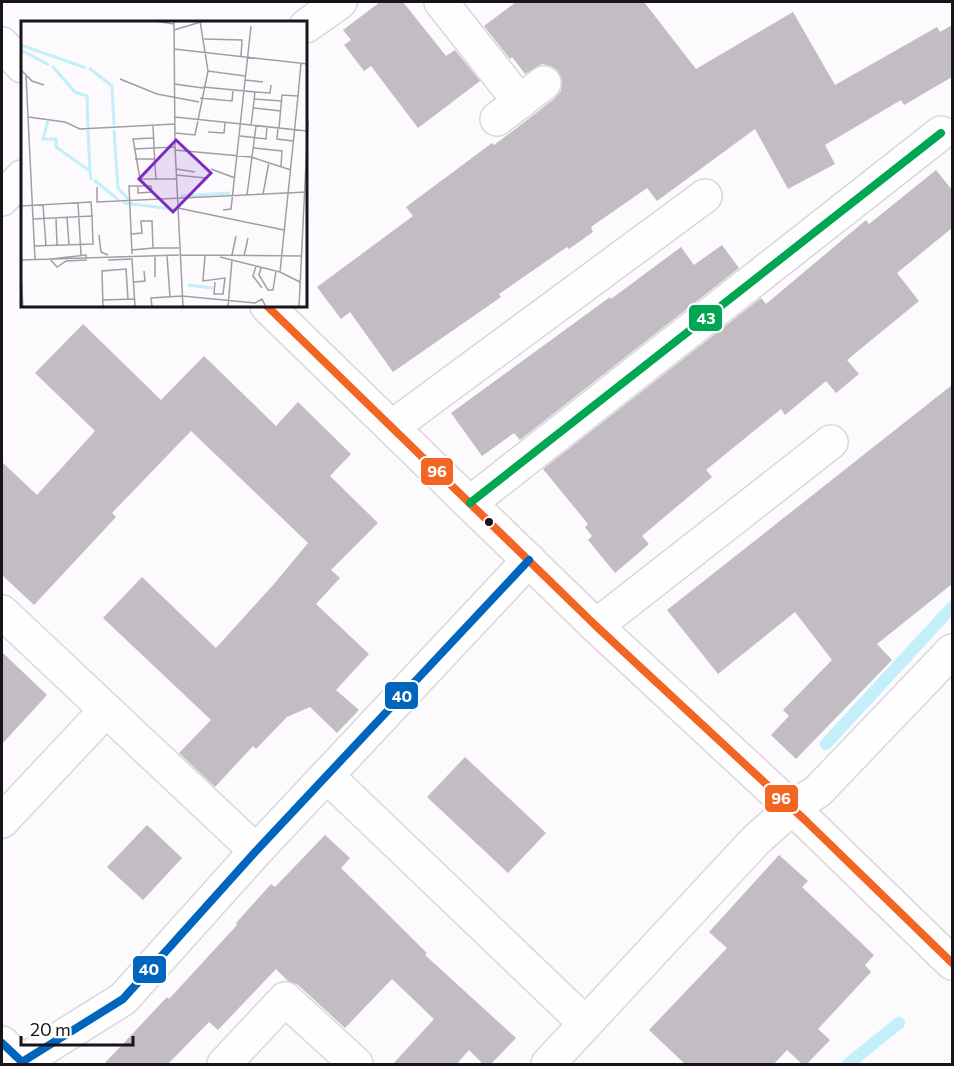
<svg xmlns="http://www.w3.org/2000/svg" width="954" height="1066" viewBox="0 0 954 1066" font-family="Commissioner,sans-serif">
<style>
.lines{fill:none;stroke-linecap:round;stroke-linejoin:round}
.stream{stroke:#c2eff9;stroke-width:12}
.building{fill:#c1bdc3}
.minor-casing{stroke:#dad6dc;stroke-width:36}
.tertiary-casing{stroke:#dad6dc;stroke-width:36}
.secondary-casing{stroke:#dad6dc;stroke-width:36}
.minor{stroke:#fffeff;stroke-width:33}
.tertiary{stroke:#fffeff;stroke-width:33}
.secondary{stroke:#fffeff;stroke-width:33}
.bus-1-casing{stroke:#fff;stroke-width:12}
.bus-2-casing{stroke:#fff;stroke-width:12}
.bus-3-casing{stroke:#fff;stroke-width:12}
.bus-1{stroke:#f26522;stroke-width:8}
.bus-2{stroke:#00a651;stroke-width:8}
.bus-3{stroke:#0065bd;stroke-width:8}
.bus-dot{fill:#19141c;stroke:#fff;stroke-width:2}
.inset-river{fill:none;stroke:#c2eff9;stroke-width:3}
.inset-road{fill:none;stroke:#a19ea3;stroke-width:1.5}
.view{fill:#7b2cbf;fill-opacity:0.15;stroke:#7b2cbf;stroke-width:3}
.inset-edge{fill:none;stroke:#19141c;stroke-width:3}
.line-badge{stroke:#fff;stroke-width:2}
.badge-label{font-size:16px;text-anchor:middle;font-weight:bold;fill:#fff}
</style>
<rect width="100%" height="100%" fill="#fcfafd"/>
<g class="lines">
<g class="stream">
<path d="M826,744L952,607"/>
<path d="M848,1064L899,1023"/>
</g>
</g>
<g class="building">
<path d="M380,2H403L446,56L455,50L480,81L418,128L371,66L364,71L344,45L351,40L343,30Z"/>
<path d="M516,2H644L696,69L793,12L835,85L937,27L940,32L952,25V77L904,105L901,100L825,145L835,164L788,189L755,129L657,201L647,188L591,227L593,232L569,249L567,247L499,294L501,297L393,372L350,312L341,319L317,287L413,216L406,207L492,143L494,145L531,117L555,98L561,91L562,80L558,71L551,66L542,64L525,74L512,57L510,59L484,26Z"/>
<path d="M936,170L952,190V228L897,273L919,301L847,360L859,374L836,393L826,381L785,415L781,409L706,470L712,477L642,536L649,544L615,573L588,540L592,536L585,527L588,524L543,469L761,298L766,304L866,220L869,224Z"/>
<path d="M722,245L739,268L520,440L514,433L482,456L451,413L610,297L611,299L681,247L694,265Z"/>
<path d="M83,324L161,400L204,356L276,426L298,402L351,454L330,476L378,523L331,570L340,578L316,604L369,654L336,690L359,710L337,733L310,707L287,717L256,749L253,746L215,787L179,753L211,720L103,618L142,577L216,648L274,584L308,543L191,431L112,513L116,517L34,605L2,575V462L37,495L95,431L35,373Z"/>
<path d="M952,385V584L877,644L892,660L796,759L771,735L789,716L783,710L832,660L795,612L718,674L667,610Z"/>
<path d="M2,652L47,695L2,744Z"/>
<path d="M465,757L546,833L508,873L427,797Z"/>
<path d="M147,825L182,858L143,900L107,867Z"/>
<path d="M325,835L350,858L341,868L427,953L425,955L516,1038L490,1065H484L469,1050L456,1065H392L434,1019L392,979L345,1028L298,985L288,981L276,969L218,1030L209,1022L167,1065H103L167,997L169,999L237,925L236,923L271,884L275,887Z"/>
<path d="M779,855L808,881L802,887L874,955L865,965L871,972L818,1029L830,1040L806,1065H803L787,1050L773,1065H686L649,1030L727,948L709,932Z"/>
</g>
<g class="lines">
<g class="minor-casing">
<g id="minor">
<path d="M441,2L520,102"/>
<path d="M306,26L340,2"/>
<path d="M497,119L544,83"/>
<path d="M2,199L22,177"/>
<path d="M392,427L705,196"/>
<path d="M470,503L941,133"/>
<path d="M2,612L256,851"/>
<path d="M596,626L831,442"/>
<path d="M327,776L585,1023"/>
<path d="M2,821L106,710"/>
<path d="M2,1043L22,1062L123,999L256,851L529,560"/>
<path d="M224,1064L285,999L356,1064"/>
<path d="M548,1064L756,840L792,808"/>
</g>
</g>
<g class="tertiary-casing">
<path id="tertiary" d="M792,808L818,791L952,651"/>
</g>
<g class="secondary-casing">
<g id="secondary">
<path d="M2,44L22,66"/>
<path d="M267,306L596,626L806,821L952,963"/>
</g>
</g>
<use href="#minor" class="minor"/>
<use href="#tertiary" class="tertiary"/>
<use href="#secondary" class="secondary"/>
<g class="bus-1-casing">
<path id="bus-1" d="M267,306L596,626L806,821L952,963"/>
</g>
<g class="bus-2-casing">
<path id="bus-2" d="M470,503L941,133"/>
</g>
<g class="bus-3-casing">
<path id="bus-3" d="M2,1043L22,1062L123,999L256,851L529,560"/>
</g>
<use href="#bus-1" class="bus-1"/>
<use href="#bus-2" class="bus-2"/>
<use href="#bus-3" class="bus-3"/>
</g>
<circle class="bus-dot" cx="489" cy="522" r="5"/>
<g transform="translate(21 21)">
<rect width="286" height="286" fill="#fcfafd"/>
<path class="inset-river" d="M0,24L65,47M0,29L28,44M31,45L54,71L66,75L67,107M68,47L91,65L93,104M27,100L22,118H35V126L69,150L70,159M67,109L69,149M93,109L97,167L107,178M73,159L98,179M160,175L209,172M102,182L152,188M167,264L192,267"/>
<path class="inset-road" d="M134,0L153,3M153,0L154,126L162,286M179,0L187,50M153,9L183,0M183,18L221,19L220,36M153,28L287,43M0,49L11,60L23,64M5,55L14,238M99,58L136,73L178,81M224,59L242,61M153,63L182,67M182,66L234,71L230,105M234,71L249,72L250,64M179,77L211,80L212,69M233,78L261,80M232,87L260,90M7,96L44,101L59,108L154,103M154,96L286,110M132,104L133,127L154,126M257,107L256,118L272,120M258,107L261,74L277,75L280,42M187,111L203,112L204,102M154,112L174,114L187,50L224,55M219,115L245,118L246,106M132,117L112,118L119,158H155M233,127L261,130L260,145M113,128L133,127L135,159M154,129L230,136L270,149M114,138H133M155,148L174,151M190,148L214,157M155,154L185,157M76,166V181L286,171M242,173L248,141M226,174L235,105M57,182L60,234M22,184L25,225M0,185L70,181L71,195M157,187L263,209M202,189L210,188L230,5M46,196L48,224M35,197L36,224M12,198L71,195L72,223L13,225M110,213L121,212L120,200H131L132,227L111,229M78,214L80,231L87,234M132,227H158M111,233L108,165H130L131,171L117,172V166M65,234V239L45,240L36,246L29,238ZM159,234L281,235M184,234L182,260L204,257L202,273H193L194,261M211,234L215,215M134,235V256M146,235L149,276M223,235L227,217M199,236L259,251L279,261M111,238L114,286M0,239L158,234M87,239L112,238M235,245L232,255L241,267M240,247L238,254L247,269H252L255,250M259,251L277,75M0,255L2,286M113,261L124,260L123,250M81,279L114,278M82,286L81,250L105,248L107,278M131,286L130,277L161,275L234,282L241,278L245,286M207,286L211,239M278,286L287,101"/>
<path class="view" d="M155,119L190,152L152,191L118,158Z"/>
<rect width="286" height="286" class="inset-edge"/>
</g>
<g class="line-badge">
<rect x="688" y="304" width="35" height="28" rx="6" fill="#00a651"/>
<rect x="420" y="457" width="34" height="29" rx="6" fill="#f26522"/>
<rect x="384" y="681" width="35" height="29" rx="6" fill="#0065bd"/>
<rect x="764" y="784" width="35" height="29" rx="6" fill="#f26522"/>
<rect x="132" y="955" width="35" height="29" rx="6" fill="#0065bd"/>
</g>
<g class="badge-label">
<text x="706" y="324">43</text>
<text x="437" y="477">96</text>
<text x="402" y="702">40</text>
<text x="781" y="804">96</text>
<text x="149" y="975">40</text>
</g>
<rect width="954" height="1066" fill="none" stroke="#19141c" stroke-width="6"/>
<path d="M21 1036v9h112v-9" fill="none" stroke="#19141c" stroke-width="3"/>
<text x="30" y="1036" font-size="18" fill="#19141c" stroke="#ffffff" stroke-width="4.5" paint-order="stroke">20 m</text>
</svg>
